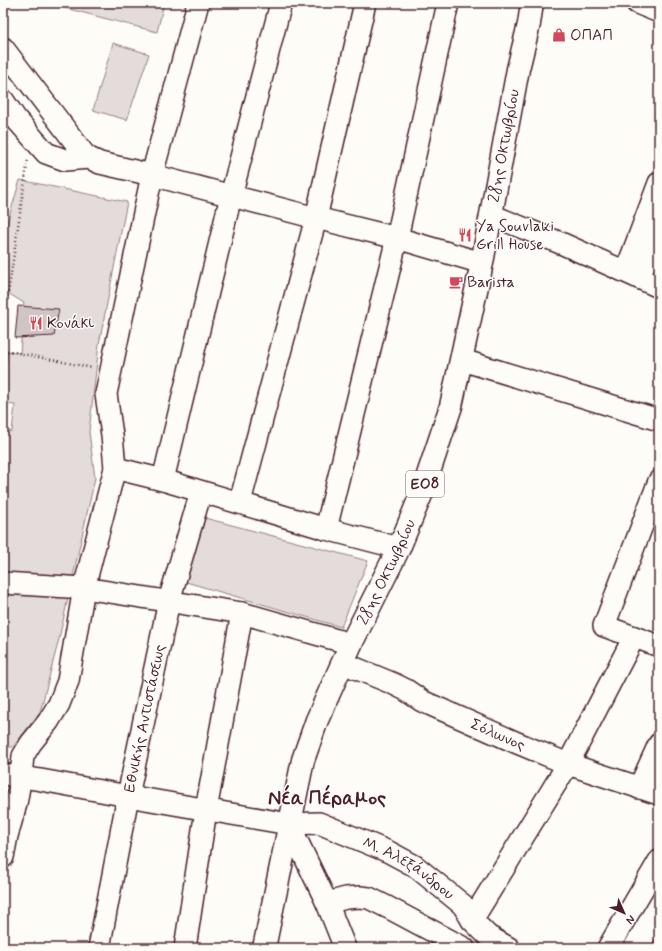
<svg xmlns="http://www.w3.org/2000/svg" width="662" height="951" viewBox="0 0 662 951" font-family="Mynerve,sans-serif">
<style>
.green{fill:#e3dcda;stroke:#967e82}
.building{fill:#d0c5c4;stroke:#4a1f2b}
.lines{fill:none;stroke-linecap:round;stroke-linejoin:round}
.minor-casing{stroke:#4a1f2b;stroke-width:24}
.major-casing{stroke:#4a1f2b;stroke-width:25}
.path{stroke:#4a1f2b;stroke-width:2.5;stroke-dasharray:1 3;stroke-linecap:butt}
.minor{stroke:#fdfcf7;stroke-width:21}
.major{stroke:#fdfcf7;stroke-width:22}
.labels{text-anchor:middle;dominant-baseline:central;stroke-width:3;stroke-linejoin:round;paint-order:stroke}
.shield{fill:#fdfcf7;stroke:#806168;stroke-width:1}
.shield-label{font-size:15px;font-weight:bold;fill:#4a1f2b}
.poi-label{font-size:16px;fill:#4a1f2b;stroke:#fdfcf7;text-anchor:start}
.street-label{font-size:16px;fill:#4a1f2b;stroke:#fdfcf7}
.district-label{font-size:20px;font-weight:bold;fill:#4a1f2b;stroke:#fdfcf7}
</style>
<rect width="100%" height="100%" fill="#fdfcf7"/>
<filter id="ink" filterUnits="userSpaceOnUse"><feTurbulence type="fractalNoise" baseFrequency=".025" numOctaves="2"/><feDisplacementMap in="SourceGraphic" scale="8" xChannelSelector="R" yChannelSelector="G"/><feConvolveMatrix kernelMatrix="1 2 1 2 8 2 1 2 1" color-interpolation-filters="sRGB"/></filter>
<g filter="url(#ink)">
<g class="green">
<path d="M46,3H164L157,32Z"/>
<path d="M113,43L149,54L127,120L93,110Z"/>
<path d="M20,180L127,202L99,344L89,432L95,478L58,643L40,712L13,747H3V432L12,431L15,405L3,404V380L8,351L20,353L24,303L3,290V237Z"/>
<path d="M205,518L368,561L341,627L186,582Z"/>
</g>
<g class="building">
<path d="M18,306L59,309L54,336L15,338Z"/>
<path d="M659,932V948H651Z"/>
</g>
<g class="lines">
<g class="minor-casing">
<g id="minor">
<path d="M637,3L659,12"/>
<path d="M3,48L84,154L89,158L100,163L152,175L316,218L397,238L482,263"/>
<path d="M3,100L16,119L46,153L65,160L89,158"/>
<path d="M491,215L563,244L659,287"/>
<path d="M626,271L659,183"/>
<path d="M639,278L659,228"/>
<path d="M462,360L659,420"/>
<path d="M115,468L163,480L326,529L399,548"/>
<path d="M163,480L231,196L281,3"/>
<path d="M659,481L604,626L659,646"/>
<path d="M240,502L316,218L365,3"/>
<path d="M326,529L397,238L448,3"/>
<path d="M3,583L84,588L242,613L351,644"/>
<path id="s1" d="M343,663L394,684L406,690L422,701L515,742L568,764L659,794"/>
<path id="s2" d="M3,774L41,780L128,796L289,824L319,823L389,852L415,866L463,905L472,920L488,936L509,948"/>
<path d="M639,788L659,744"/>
<path d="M289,824L327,903L345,948"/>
<path d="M3,857L7,836L16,804L21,776L23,756L31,743L48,722L59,704L68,681L84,588L115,468L112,435L106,394L152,175L198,3"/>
<path d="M327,903L346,898L360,897L369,898L389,908L464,948"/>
<path d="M472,920L568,764L634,637"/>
<path id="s3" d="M99,948L128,796L169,601L201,492"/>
<path d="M185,948L206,810L242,613"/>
<path d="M608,948L659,861"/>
</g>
</g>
<g class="major-casing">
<g id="major">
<path id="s4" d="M264,948L303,760L317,720L351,644L399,548L423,490L451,406L482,263L518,69L529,24L532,3"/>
</g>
</g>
<g class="path">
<path d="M3,328L28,159"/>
<path d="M3,350L93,368"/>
</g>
<use href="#minor" class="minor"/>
<use href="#major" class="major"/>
</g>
</g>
<defs>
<g id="shop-bare" transform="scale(1.08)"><path d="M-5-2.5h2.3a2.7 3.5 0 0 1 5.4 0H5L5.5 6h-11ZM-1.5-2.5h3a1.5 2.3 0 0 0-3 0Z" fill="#d1495b" stroke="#fdfcf7" stroke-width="2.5" paint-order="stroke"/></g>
<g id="restaurant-bare" transform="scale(1.08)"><path d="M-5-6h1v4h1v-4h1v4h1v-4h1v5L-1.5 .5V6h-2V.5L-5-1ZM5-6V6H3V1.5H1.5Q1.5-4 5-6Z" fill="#d1495b" stroke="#fdfcf7" stroke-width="2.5" paint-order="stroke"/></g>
<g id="cafe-bare" transform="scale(1.08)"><path d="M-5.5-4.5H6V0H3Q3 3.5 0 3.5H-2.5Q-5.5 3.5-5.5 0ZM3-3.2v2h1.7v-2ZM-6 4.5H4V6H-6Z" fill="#d1495b" stroke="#fdfcf7" stroke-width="2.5" paint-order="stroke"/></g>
</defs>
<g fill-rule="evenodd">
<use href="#shop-bare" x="559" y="35"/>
<use href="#restaurant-bare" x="465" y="235"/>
<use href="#cafe-bare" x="456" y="282"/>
<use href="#restaurant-bare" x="36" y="323"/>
</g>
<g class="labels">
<rect class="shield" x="406" y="471" width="38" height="26" rx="3"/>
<g class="shield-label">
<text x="425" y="484">ΕΟ8</text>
</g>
<g class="poi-label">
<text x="570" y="35">ΟΠΑΠ</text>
<text x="476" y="226">Ya Souvlaki<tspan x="476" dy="18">Grill House</tspan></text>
<text x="467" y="282">Barista</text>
<text x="47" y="323">Κονάκι</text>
</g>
<g class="street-label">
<text stroke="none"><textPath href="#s4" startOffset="842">28ης Οκτωβρίου</textPath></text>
<text stroke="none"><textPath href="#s4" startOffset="398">28ης Οκτωβρίου</textPath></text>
<text stroke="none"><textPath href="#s3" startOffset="234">Εθνικής Αντιστάσεως</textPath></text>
<text stroke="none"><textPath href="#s1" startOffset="171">Σόλωνος</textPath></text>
<text stroke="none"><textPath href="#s2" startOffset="421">Μ. Αλεξάνδρου</textPath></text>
</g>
<g class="district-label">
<text x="327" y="798">Νέα Πέραμος</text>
</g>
</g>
<rect width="662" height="951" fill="none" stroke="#fdfcf7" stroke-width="16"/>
<rect x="8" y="8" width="646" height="935" fill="none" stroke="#4a1f2b" stroke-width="1.5" filter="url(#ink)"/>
<g transform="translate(624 913) rotate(135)" stroke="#fdfcf7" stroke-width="3" paint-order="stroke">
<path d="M0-3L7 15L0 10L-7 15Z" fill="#4a1f2b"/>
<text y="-6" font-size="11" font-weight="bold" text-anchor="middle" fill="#4a1f2b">N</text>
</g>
</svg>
